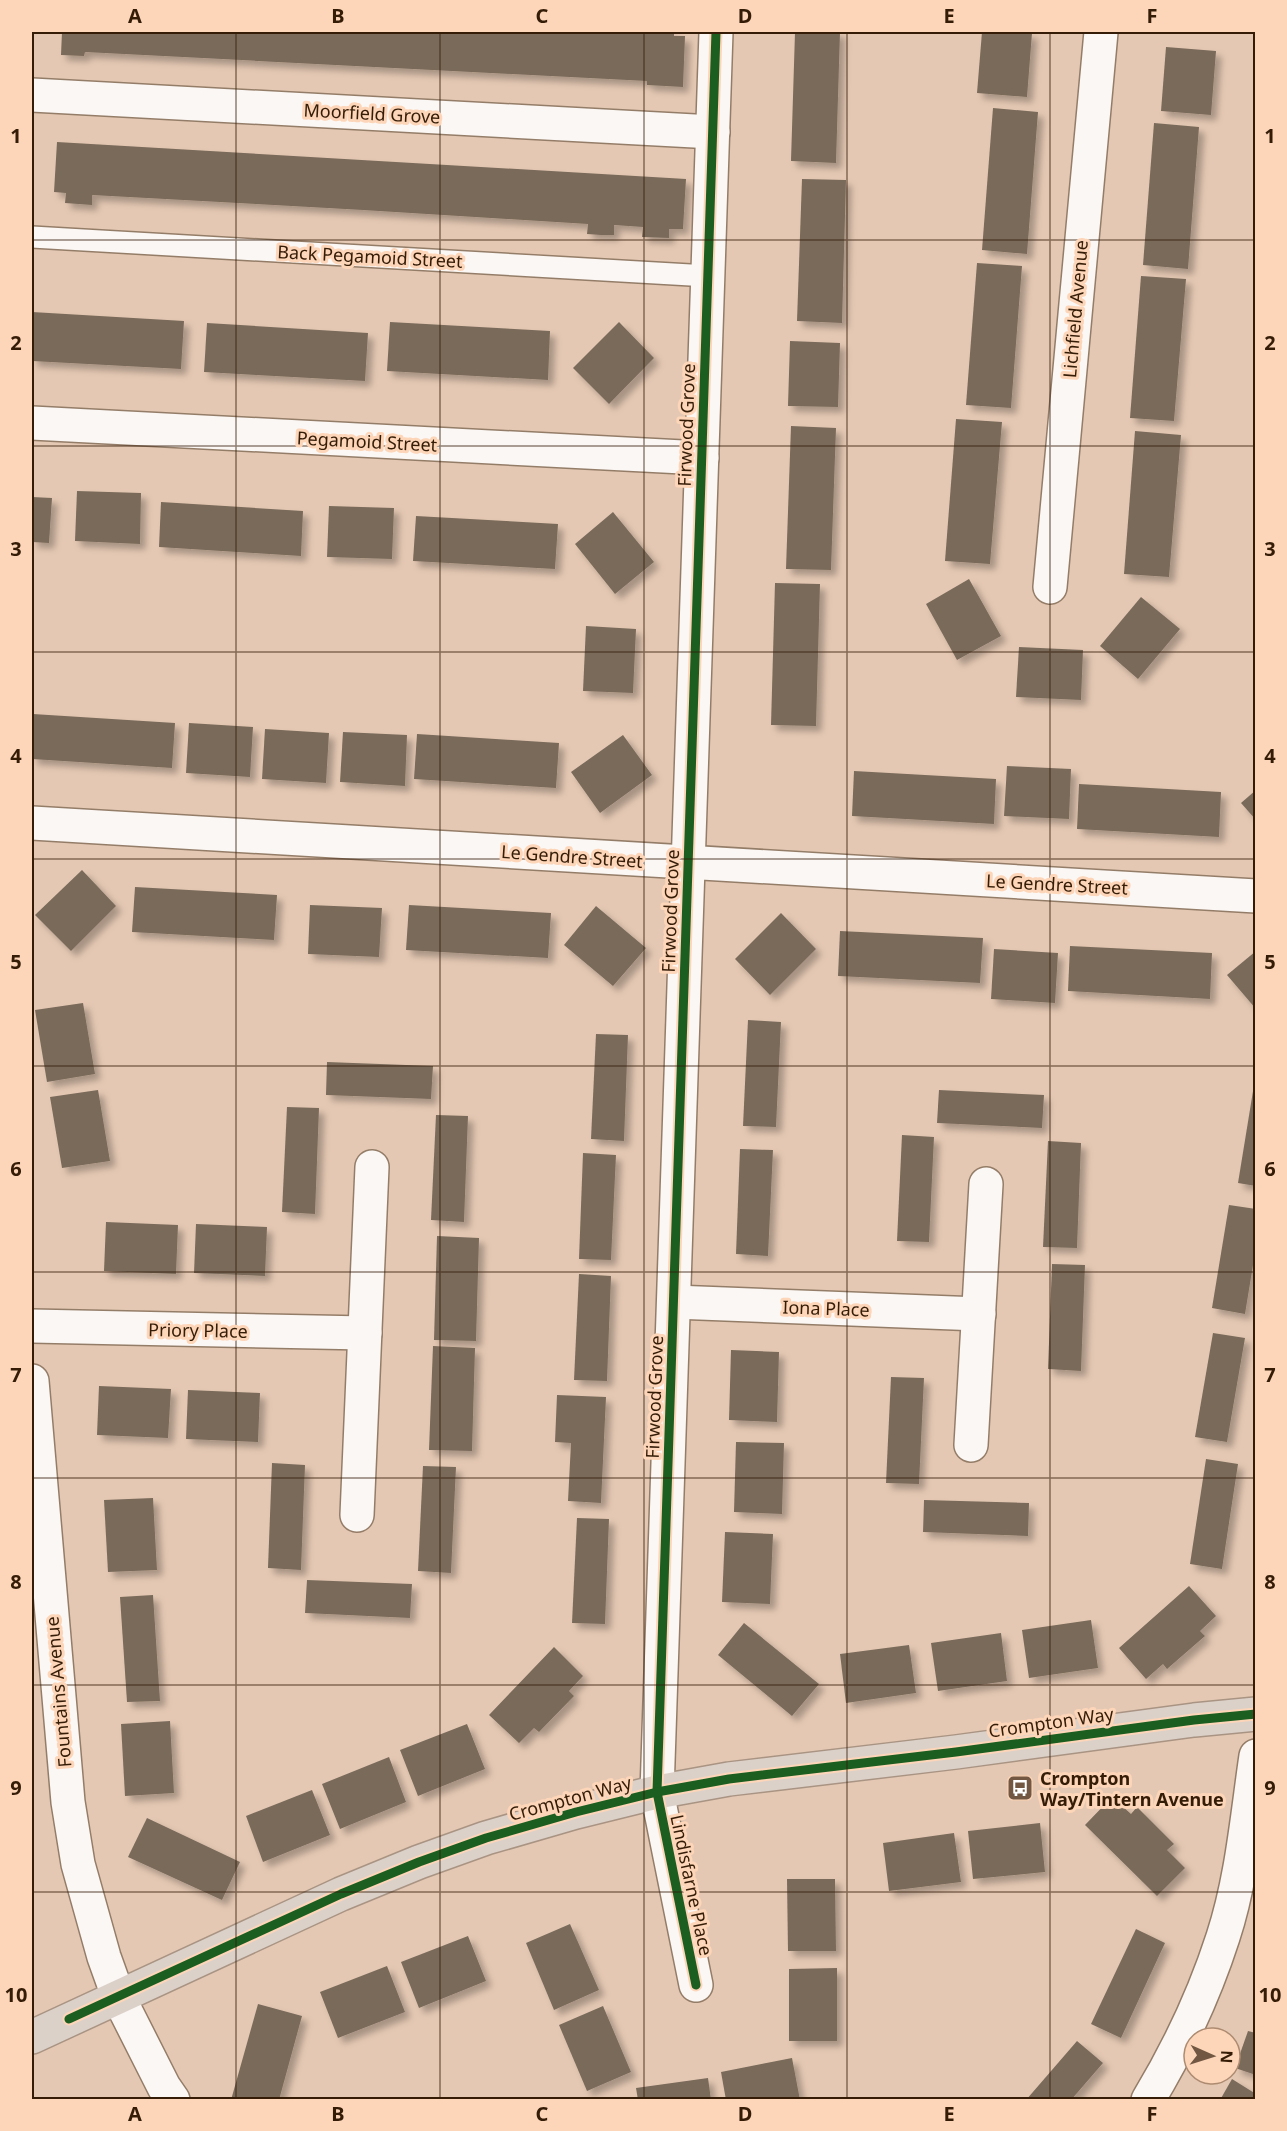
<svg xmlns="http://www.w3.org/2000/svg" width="1287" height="2131" viewBox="0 0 1287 2131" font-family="'Noto Sans',sans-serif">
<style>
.building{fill:#7a6a5a;filter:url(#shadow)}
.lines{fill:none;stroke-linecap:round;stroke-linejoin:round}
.lane-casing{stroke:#947d68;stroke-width:24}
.street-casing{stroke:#947d68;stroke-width:36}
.highway-casing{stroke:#a99483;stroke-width:36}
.lane{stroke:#fbf7f4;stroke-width:21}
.street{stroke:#fbf7f4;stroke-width:33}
.highway{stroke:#dcd1c9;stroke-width:33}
.cycleway-casing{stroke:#fdd5b8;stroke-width:13}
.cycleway{stroke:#1b5e20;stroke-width:9}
.grid{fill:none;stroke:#341c07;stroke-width:1.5;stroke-opacity:0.55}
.labels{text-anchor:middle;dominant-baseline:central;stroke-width:6;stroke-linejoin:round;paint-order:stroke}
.street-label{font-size:18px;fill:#341c07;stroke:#fdd5b8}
.poi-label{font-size:18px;font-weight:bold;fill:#341c07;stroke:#fdd5b8;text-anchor:start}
.neatline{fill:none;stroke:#341c07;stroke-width:2}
.grid-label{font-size:20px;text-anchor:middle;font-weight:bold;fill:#341c07}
</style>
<defs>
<filter id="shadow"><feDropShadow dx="5.5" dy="5.5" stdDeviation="3" flood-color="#0004"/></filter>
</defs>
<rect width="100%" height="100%" fill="#e4c8b3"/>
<g class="building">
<path d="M62,32H605L650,34V32H674V36H685L683,87L647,85V81L85,52L84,56L61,55Z"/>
<path d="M795,32H840L836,163L791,161Z"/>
<path d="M982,32L1032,33L1027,97L977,93Z"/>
<path d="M1166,47L1216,51L1211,115L1161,111Z"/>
<path d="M993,108L1038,112L1027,254L982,250Z"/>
<path d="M1154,123L1199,127L1188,269L1143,265Z"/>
<path d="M57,142L686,179L683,229H669V238L642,237L643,227L614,225V235H601L587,234L588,224L363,210L92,195V205L65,203L66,193L54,192Z"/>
<path d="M802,179L846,180L842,323L797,321Z"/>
<path d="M977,263L1022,266L1011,408L966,405Z"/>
<path d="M1141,276L1186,279L1174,421L1130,418Z"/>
<path d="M32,312L184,321L181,369L32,361Z"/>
<path d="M390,322L550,331L548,380L387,371Z"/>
<path d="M619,322L654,358L609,404L573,368Z"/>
<path d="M207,323L368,333L365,381L204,372Z"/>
<path d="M790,341L840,343L838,407L788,406Z"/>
<path d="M956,419L1002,422L990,564L945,561Z"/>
<path d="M791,426L836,428L831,570L786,569Z"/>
<path d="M1135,431L1181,435L1169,577L1124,574Z"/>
<path d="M77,491L141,493L140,544L75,541Z"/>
<path d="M32,497L52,498L49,543L32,542Z"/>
<path d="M161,502L303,511L301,556L159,547Z"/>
<path d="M329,506L394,508L392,559L327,557Z"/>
<path d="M613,512L654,562L615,594L575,544Z"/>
<path d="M416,516L558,524L555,569L413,561Z"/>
<path d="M969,579L1001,636L957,660L926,604Z"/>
<path d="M775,583L820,584L816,726L771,725Z"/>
<path d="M1141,597L1180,629L1138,679L1100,646Z"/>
<path d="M586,626L636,629L633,693L583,691Z"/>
<path d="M1019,647L1083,650L1081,700L1016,697Z"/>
<path d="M33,714L175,723L172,768L32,759Z"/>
<path d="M189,723L253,727L250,777L186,773Z"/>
<path d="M265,729L329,733L326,783L262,779Z"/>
<path d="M343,732L407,735L405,786L340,782Z"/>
<path d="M417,734L559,743L556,788L414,779Z"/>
<path d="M623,735L652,775L600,813L571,772Z"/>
<path d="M1007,766L1071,769L1069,819L1004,816Z"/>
<path d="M854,771L996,779L994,824L852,816Z"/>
<path d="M1079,784L1221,792L1219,837L1077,829Z"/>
<path d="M1256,790V820L1241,803Z"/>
<path d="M82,870L116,906L71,951L35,915Z"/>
<path d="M135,887L277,895L274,940L132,932Z"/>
<path d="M310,905L382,908L379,957L308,954Z"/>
<path d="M409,905L551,913L548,958L406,950Z"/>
<path d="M596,906L646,948L613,986L564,945Z"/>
<path d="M781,913L816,949L770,995L735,959Z"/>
<path d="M840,931L983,938L980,983L838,976Z"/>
<path d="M1070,946L1212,953L1210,999L1068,991Z"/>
<path d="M994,949L1058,953L1055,1003L991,999Z"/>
<path d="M1256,951V1009L1227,975Z"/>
<path d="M83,1003L95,1074L47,1082L35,1010Z"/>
<path d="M748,1020L781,1022L776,1127L743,1126Z"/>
<path d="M596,1034L628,1035L624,1141L591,1139Z"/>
<path d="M327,1062L433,1066L431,1099L326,1095Z"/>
<path d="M1254,1085H1256V1186L1238,1183Z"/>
<path d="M98,1090L110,1161L62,1168L50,1097Z"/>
<path d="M939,1090L1044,1095L1042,1128L937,1123Z"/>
<path d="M287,1107L319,1108L315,1214L282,1212Z"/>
<path d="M436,1115L468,1116L464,1222L431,1220Z"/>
<path d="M902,1135L934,1137L929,1242L897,1241Z"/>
<path d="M1048,1141L1081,1143L1077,1248L1043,1247Z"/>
<path d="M740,1149L773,1150L768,1256L736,1254Z"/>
<path d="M583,1153L616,1155L611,1260L579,1259Z"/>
<path d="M1229,1205L1256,1209V1247L1245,1314L1212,1308Z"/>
<path d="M106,1222L178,1225L176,1274L104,1271Z"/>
<path d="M196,1224L267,1227L265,1276L194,1273Z"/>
<path d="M437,1236L479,1238L476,1341L434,1340Z"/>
<path d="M1052,1264L1085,1265L1081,1371L1048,1369Z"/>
<path d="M579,1274L611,1276L607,1381L574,1380Z"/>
<path d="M1213,1333L1245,1338L1227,1442L1195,1437Z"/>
<path d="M433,1346L475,1348L472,1451L429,1450Z"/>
<path d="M731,1350L779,1352L777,1422L729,1420Z"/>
<path d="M891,1377L924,1378L919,1484L886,1483Z"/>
<path d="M99,1386L171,1389L168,1438L97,1435Z"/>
<path d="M188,1390L260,1393L258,1442L186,1439Z"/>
<path d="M557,1395L606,1397L601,1503L568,1501L571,1443L555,1442Z"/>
<path d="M736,1442L784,1443L782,1514L734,1512Z"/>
<path d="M1206,1459L1238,1464L1222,1569L1190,1564Z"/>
<path d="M272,1463L305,1465L301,1570L268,1568Z"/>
<path d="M423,1466L456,1467L451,1573L418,1571Z"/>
<path d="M153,1498L157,1570L108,1572L104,1500Z"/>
<path d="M924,1500L1029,1503L1028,1536L923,1532Z"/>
<path d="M577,1518L609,1519L605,1624L572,1623Z"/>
<path d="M725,1532L773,1534L770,1604L722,1602Z"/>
<path d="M307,1580L412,1584L410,1618L305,1613Z"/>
<path d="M1189,1586L1216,1616L1200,1631L1205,1636L1167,1669L1163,1664L1146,1679L1119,1648Z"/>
<path d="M153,1595L160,1701L127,1702L120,1597Z"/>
<path d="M1091,1620L1098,1668L1029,1678L1022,1630Z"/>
<path d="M744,1623L819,1684L792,1716L718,1655Z"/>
<path d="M1001,1633L1007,1681L938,1691L931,1643Z"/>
<path d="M909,1645L916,1693L846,1703L840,1654Z"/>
<path d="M554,1647L583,1676L569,1691L574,1696L539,1732L534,1728L519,1743L489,1715Z"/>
<path d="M170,1721L174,1793L125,1796L121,1724Z"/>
<path d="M467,1724L485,1769L418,1796L400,1750Z"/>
<path d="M389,1757L406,1802L340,1829L322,1784Z"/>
<path d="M312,1790L330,1835L263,1862L246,1816Z"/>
<path d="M1112,1797L1131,1814L1137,1807L1174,1844L1167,1850L1185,1868L1157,1896L1085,1825Z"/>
<path d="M147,1818L240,1862L222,1900L128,1857Z"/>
<path d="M1040,1823L1045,1872L973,1879L968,1831Z"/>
<path d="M954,1833L961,1882L889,1891L883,1843Z"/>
<path d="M787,1879H835L836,1951H788Z"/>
<path d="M570,1924L599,1990L554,2010L526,1943Z"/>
<path d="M1136,1929L1165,1943L1121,2038L1091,2024Z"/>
<path d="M468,1936L486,1981L419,2008L401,1962Z"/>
<path d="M387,1966L405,2012L338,2038L320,1992Z"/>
<path d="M837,1968V2041H789V1969Z"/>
<path d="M258,2004L302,2016L279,2100H231Z"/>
<path d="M603,2006L631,2072L587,2091L559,2025Z"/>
<path d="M1248,2031L1256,2033V2075L1235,2068Z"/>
<path d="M1077,2041L1103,2063L1071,2100H1026Z"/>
<path d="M792,2058L800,2100H726L721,2072Z"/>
<path d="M708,2078L711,2100H638L636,2088Z"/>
<path d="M1232,2079L1256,2094V2100H1220Z"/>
</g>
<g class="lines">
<g class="lane-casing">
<path id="lane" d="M32,237L708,276"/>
</g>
<g class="street-casing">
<g id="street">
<path d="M32,95L713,132"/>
<path d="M32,423L702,458"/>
<path d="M1050,587L1101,32"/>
<path d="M32,823L1256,896"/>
<path d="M674,1302L979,1314"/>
<path d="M32,1326L365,1333"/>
<path d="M32,1381L68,1802L78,1864L104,1957L118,1996L164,2087L173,2100"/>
<path d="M971,1445L986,1184"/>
<path d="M357,1515L372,1167"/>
<path d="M696,1985L657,1792L716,32"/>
<path d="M1148,2100C1180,2047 1204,1996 1223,1937C1242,1879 1247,1817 1256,1756"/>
</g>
</g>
<g class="highway-casing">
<path id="highway" d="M32,2037L341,1894L419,1862L486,1838L576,1812L657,1792L729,1779L956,1752L1194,1720L1256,1714"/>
</g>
<use href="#lane" class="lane"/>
<use href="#street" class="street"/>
<use href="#highway" class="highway"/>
<g class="cycleway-casing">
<g id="cycleway">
<path d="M696,1985L657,1792L716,32"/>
<path d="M69,2019L341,1894L419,1862L486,1838L576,1812L657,1792L729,1779L956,1752L1194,1720L1256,1714"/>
</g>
</g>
<use href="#cycleway" class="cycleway"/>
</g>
<path class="grid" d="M236,32V2100M440,32V2100M644,32V2100M847,32V2100M1050,32V2100M32,240H1256M32,446H1256M32,652H1256M32,859H1256M32,1066H1256M32,1272H1256M32,1478H1256M32,1685H1256M32,1892H1256"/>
<defs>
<g id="bus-square" transform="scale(1.35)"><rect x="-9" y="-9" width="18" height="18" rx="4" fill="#725843" stroke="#fdd5b8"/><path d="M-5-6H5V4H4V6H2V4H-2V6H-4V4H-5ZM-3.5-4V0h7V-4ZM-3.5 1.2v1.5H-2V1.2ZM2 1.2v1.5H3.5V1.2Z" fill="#fff"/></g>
</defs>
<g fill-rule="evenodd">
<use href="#bus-square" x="1020" y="1788"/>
</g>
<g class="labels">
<g class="street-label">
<text transform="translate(372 113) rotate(3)">Moorfield Grove</text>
<text transform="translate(370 256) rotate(3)">Back Pegamoid Street</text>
<text transform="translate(1075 309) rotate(-85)">Lichfield Avenue</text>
<text transform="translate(686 425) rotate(-88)">Firwood Grove</text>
<text transform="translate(367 441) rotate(3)">Pegamoid Street</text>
<text transform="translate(572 856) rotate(4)">Le Gendre Street</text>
<text transform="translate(1057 884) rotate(3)">Le Gendre Street</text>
<text transform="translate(670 911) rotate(-88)">Firwood Grove</text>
<text transform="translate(826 1308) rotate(2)">Iona Place</text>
<text transform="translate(198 1330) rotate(1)">Priory Place</text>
<text transform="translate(654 1397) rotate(-88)">Firwood Grove</text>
<text transform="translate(58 1692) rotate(-95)">Fountains Avenue</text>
<text transform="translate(1051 1722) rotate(-8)">Crompton Way</text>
<text transform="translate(570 1798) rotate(-15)">Crompton Way</text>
<text transform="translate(692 1885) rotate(78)">Lindisfarne Place</text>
</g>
<g class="poi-label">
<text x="1040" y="1778">Crompton<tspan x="1040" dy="21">Way/Tintern Avenue</tspan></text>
</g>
</g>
<rect width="1287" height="2131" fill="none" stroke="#fdd5b8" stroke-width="66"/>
<g transform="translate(1212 2056) rotate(93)"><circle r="28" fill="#fdd5b8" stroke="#ad8b71" stroke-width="1.5"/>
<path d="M0-4.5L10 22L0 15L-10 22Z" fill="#725843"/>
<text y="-9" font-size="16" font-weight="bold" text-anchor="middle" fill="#341c07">N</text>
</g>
<rect x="33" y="33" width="1221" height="2065" class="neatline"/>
<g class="grid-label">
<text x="135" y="23">A</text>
<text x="338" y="23">B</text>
<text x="542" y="23">C</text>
<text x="745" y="23">D</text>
<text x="949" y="23">E</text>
<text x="1152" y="23">F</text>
<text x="16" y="143">1</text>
<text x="1270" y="143">1</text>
<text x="16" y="350">2</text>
<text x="1270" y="350">2</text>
<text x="16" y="556">3</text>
<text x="1270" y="556">3</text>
<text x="16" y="763">4</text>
<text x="1270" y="763">4</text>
<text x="16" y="969">5</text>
<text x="1270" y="969">5</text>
<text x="16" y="1176">6</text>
<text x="1270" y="1176">6</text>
<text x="16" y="1382">7</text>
<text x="1270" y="1382">7</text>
<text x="16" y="1589">8</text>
<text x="1270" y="1589">8</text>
<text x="16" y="1795">9</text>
<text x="1270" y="1795">9</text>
<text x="16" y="2002">10</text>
<text x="1270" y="2002">10</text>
<text x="135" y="2121">A</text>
<text x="338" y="2121">B</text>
<text x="542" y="2121">C</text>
<text x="745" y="2121">D</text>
<text x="949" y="2121">E</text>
<text x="1152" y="2121">F</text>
</g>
</svg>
